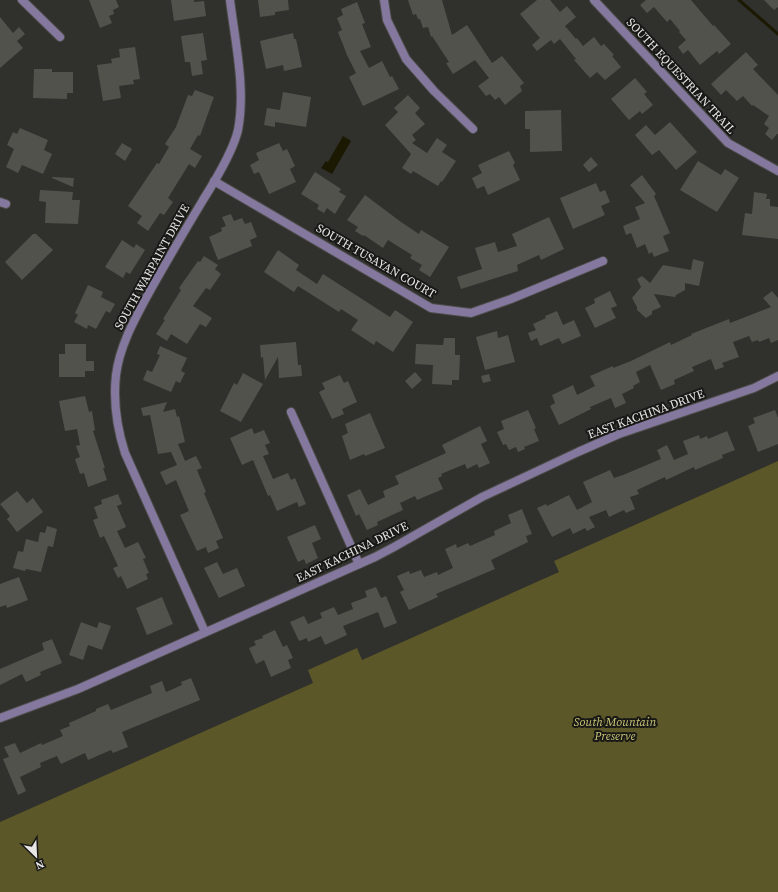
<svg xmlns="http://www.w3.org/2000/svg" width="778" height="892" viewBox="0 0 778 892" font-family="'Source Serif 4',serif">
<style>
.green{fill:#5b5728}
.water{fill:#1b1901}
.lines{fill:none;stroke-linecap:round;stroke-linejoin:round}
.stream{stroke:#1b1901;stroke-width:3}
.building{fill:#52524d}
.minor-casing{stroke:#4d4d4a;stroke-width:10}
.minor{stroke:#85789e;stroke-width:8}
.labels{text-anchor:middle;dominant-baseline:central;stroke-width:4;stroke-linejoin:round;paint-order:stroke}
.street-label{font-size:12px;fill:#e8e7e5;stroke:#181816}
.park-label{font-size:12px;font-style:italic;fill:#ccc676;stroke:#181816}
</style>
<rect width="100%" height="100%" fill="#30302c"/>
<path class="green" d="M778,461V892H0V822L313,683L308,670L357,648L362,660L559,572L554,561Z"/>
<path class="water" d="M343,136L351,141L332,174L321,168L326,161L328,162Z"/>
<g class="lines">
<path class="stream" d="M739,0L778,34"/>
</g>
<g class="building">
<path d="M89,0H116L119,7L113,10L114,14L109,16L112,23L100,28Z"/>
<path d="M171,0H194V2L204,1L206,16L174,21Z"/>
<path d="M258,0H288L289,10L275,12V15L260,17Z"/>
<path d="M408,0H442L452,35L467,25L492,63L502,56L524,83L520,86L522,91L505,105L499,97L495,100L490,94L486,96L478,86L489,78L475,60L453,74L446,63L449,62L432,36L431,37L428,27L423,28L420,19H418L416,14L413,15Z"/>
<path d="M537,0H550L560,12L567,6L576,17L565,26L576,39L577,38L583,46L594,37L601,46L604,44L614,55L612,56L621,67L605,80L597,72L590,78L574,60L576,59L560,39L554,44L551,40L537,51L532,45L540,38L520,14Z"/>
<path d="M646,0H691L713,26L714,25L731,44L719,54L717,51L700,65L688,50L683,54L678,47L686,40L679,32L680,31L670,19L667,22L654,7L647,13L640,5Z"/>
<path d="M764,0H778V7L774,10Z"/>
<path d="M357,2L365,23L362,24L371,47L360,51L369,68L382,61L390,77L392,76L399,89L363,106L349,77L356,73L347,55L338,32L342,30L337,18L343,15L341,9Z"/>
<path d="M0,17L13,33L19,27L25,34L17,41L23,48L0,68Z"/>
<path d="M203,33L207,60L201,61L203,74L192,76L190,62H185L181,36Z"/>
<path d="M293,33L294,39H296L302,67L284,71L283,65L266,69L260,41Z"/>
<path d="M135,47L140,79L133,80L134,84L119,86L121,98L103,101L97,65L112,63L111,59L120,57L119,49Z"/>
<path d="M746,52L758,65L753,69L778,95V134H777L772,140L765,134L769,128L764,124L769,116L753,105L752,106L743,96L737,101L726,90L721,95L711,84Z"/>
<path d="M34,69H52V72H73V93H67V99L33,98Z"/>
<path d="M635,78L647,92L644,94L653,105L642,114L640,111L629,120L611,99Z"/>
<path d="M195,90L214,97L200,136L198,135L190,149L202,156L195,168L189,164L168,198L173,202L164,215L160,213L148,231L137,223L142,216L128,206L157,163L159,164L169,147L165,144L176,127L188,95L192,96Z"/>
<path d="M283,92L311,97L306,127L275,122V127L264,125L267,108L280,110Z"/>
<path d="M408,95L420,108L415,113L425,124L412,135L416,140L412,143L427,153L437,138L447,145L442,152L456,161L442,182L441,181L438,186L413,171L411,174L402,168L411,154L385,125L398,112L394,108Z"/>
<path d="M561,110L562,151L530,152V129H525V111Z"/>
<path d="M670,122L697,152L676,170L659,150L652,155L635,135L646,125L655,135Z"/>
<path d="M20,128L48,140L44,150L52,154L43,174L22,165L18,173L6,167L14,149L7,145L13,132L17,134Z"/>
<path d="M122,143L132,149L125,161L115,154Z"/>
<path d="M279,143L283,151L287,149L295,166L290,169L296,182L269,194L259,172L254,174L250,165L259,160L256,153Z"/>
<path d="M509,151L515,163L513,165L520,180L488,195L484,186L477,189L472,178L482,173L478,165Z"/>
<path d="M591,157L598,165L589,172L583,165Z"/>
<path d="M698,161L721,175L725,169L739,178L717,212L680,190Z"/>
<path d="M315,172L341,189L339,192L346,196L335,214L327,208L324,213L317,209L319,205L301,194Z"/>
<path d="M642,175L656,194L654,196L670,233L663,236L669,251L654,257L652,252L649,254L645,244L637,248L631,233L626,235L623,226L640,219L635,207L645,203L630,185Z"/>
<path d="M52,177L74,178L73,187L52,178Z"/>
<path d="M596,183L600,192L605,190L610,202L601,206L605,215L573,229L560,198Z"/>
<path d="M40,190L73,192L72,200H80L78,224L45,223L46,202L39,201Z"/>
<path d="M754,192L767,194L766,199H770V206L778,207V239L742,235L745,213L752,214Z"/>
<path d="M365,195L401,222L419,234L421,230L449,247L430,277L419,270L422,265L410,258L412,255L388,240L383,248L364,235L363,236L355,231L358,227L347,220Z"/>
<path d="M231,214L234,221L242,218L245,224L251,222L257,237L250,240L252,246L218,260L209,237L222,231L221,228L226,226L222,217Z"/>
<path d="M549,217L564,249L541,260L539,255L517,265L518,271L461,289L457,277L482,269L475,248L495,242L498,252L517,246L512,234Z"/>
<path d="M33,234H36L53,250L22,280L5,262Z"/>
<path d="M122,240L134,248L136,244L145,250L130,274L126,272L123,278L105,267Z"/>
<path d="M278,250L299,265L296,270L317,284L323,274L390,317L395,310L413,322L393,352L376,341L374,345L351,330L358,320L341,309L339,312L298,286L294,292L264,272Z"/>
<path d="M204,256L218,265L215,269L221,274L210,290L206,288L193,306L212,318L206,327L200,324L187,344L171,334L167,341L156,334L165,320L163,319L181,290L179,288L198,261L200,262Z"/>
<path d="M693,259L704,262L699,286L685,283V290L676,295L675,297L654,294L661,307L652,311V314L646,318L637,310V307L632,298L641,287L637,279L642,276L650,283L663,265L691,270Z"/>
<path d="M88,285L103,292L101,297L115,304L110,313L106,311L96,329L88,325L87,329L74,322L78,315L75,313Z"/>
<path d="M610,291L617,306L611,308L616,318L595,328L585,308L595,303L594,299Z"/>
<path d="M772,291L778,298V340L771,343L769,338L759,342L758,340L752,342L749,336L733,342L739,357L722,363L724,367L715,370L711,359L692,367L694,371L674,380L675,384L661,390L650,365L636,372L640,382L633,386L634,388L622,394L626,403L615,408L611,398L590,407L591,409L559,425L550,406L555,403L552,395L573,385L577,395L595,386L590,376L613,366V368L631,361L670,342L671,345L692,335L691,334L729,319L730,323L771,307L763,298Z"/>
<path d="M557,311L563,325L574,320L581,336L562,344L559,338L540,346L537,338L531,341L528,333L536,330L533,324L546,318L545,316Z"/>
<path d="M497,331L498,338L508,335L515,362L485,370L476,337Z"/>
<path d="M444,338H455V355H460L459,380H452V385L432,384L433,365L415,364L416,344L443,345Z"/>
<path d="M296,342L298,365H301L302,376L279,378L278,357L265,380L263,357L261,358L260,345Z"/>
<path d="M65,344H86V361H94V371H85V377H59V354H65Z"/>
<path d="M160,346L187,358L181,371L185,373L180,383L176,381L171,392L143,380L147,370L152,372L160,355L157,354Z"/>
<path d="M415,372L422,380L412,389L405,381Z"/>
<path d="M243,373L263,384L241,422L220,411L234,383L237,385Z"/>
<path d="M489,374L491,381L483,383L481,376Z"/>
<path d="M340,375L344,383L348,381L357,402L342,409L344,414L332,419L319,392L325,389L322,383Z"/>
<path d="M85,396L89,412L92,411L95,430L93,431L105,468H103L107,480L88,487L84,473L80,474L75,459L80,457L76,446L80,445L77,429L65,431L59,401Z"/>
<path d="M167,402L163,412L175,409L177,417L179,416L185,442L178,444L185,461L196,456L202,468L197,470L206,492L204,493L223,538L216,541L219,548L208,553L206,547L197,551L180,515L189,511L176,480L166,485L160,472L177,465L171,452L158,454L150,415L143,416L141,408Z"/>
<path d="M528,410L536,428L534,429L539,441L524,447L525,449L518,452L516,447L509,450L506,444L503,445L497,432L504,429L501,421Z"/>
<path d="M775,410L778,418V444L758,452L748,426L755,423L753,418Z"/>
<path d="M370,413L385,448L365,456L364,454L350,460L342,436L348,433L345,424Z"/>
<path d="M480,426L487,441L481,444L490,463L479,468L477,464L467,469L465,464L441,474L442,476L438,478L443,489L417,500L415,496L400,503L403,510L377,522L378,525L367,530L359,514L356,516L347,495L360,489L368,505L385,497L383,491L399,484L395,476L446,453L442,445Z"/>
<path d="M252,428L254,434L264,430L270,443L265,445L269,454L263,456L273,479L288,473L291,480L295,478L306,504L299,507L297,502L277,511L270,495L268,496L253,460L242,465L230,438Z"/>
<path d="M727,431L735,450L722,455L723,458L695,470L694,467L666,480L665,477L637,490L639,494L630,497L635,509L626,513L624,510L609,517L606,510L589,517L595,527L587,531L585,528L573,534L570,528L552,537L537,508L546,504L547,506L569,495L577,510L592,502L583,482L610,470L614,478L623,475L661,459L657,450L667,445L674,460L688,454L683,441L699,435L700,439L707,436L708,439Z"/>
<path d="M17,491L27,503L33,498L43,512L17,532L7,519L10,516L0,504Z"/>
<path d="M118,494L122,504L117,506L126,527L117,531L125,548L138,542L146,558L143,559L149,573L146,574L148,579L127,589L121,576L118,578L113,568L118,566L104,536L100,538L93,520L98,518L94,507L102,504L101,500Z"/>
<path d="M522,509L532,534L526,536L528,542L491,560L495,569L436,594L438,597L409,610L400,592L404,590L397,576L409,571L410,574L421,570L424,577L437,572L438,575L453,568L445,549L456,544L457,548L468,543L470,546L495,535L494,531L511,523L508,515Z"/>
<path d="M315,525L321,539L312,543L318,558L306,564L304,559L298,562L287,537Z"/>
<path d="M47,526L57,529L53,547L48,546L41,572L26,569L25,571L13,568L18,551L23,552L26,539L38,542L40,532L45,533Z"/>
<path d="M217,562L223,574L237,568L245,586L219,598L204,568Z"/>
<path d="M19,577L28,600L7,608L6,605L0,607V584Z"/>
<path d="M376,587L381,598L386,596L397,623L384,628L378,612L343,626L347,635L325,645L321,636L308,642L307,638L299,641L290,622L304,616L308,624L322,618L320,613L334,607L338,615L353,609L351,603L367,597L365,591Z"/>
<path d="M162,597L173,624L147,635L136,608Z"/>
<path d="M81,622L97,628L99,622L111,626L102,650L88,645L83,660L69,655Z"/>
<path d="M275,630L283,647L287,645L293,658L288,660L291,668L271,677L264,660L256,664L249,648L256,645L254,641L263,638L262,636Z"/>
<path d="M52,639L62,663L40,672L41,675L26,682L22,674L0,685V669L44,650L42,643Z"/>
<path d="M191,678L200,700L122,732L128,747L113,753L111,750L88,760L85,753L61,764L57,756L40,763L41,767L20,777L26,791L18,795L3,759L9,757L4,747L15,743L20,753L41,743L42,745L63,736L60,730L70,726L69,723L96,711V709L108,704L111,710L152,693L150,686L162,681L166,692L182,685L181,682Z"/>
</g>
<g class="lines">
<g class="minor-casing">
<g id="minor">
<path d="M22,0L60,37"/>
<path d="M384,0L387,20L406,59L434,91L473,129"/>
<path d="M594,0L728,143L778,171"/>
<path d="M214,181L431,308L471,313L511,299L603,261"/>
<path d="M0,202L6,204"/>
<path d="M291,412L359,564"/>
<path d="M205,632L125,453C117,428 113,402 116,375C120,344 136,317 151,289C168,259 185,230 203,200C215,181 233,152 238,130C246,89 235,41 230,0"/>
<path d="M0,718L78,689L375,557L394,547L482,497L578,452L619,434L754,388L778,376"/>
</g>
</g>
<use href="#minor" class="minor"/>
</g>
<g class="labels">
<g class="street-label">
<text transform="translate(681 76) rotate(47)">SOUTH EQUESTRIAN TRAIL</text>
<text transform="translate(376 261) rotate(30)">SOUTH TUSAYAN COURT</text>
<text transform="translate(152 267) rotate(-61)">SOUTH WARPAINT DRIVE</text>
<text transform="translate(646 414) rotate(-20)">EAST KACHINA DRIVE</text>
<text transform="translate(352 552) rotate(-26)">EAST KACHINA DRIVE</text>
</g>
<g class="park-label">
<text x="615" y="722">South Mountain<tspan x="615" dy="14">Preserve</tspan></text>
</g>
</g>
<g transform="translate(36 856) rotate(156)" stroke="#181816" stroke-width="3" paint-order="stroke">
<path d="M0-3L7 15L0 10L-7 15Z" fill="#e8e7e5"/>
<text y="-6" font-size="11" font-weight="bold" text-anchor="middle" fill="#e8e7e5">N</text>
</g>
</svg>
